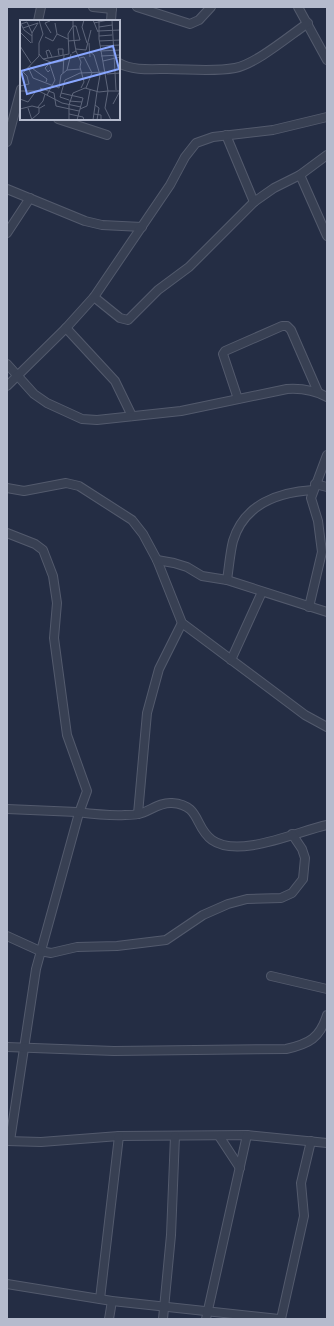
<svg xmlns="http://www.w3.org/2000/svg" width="334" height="1326" viewBox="0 0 334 1326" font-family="Arial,sans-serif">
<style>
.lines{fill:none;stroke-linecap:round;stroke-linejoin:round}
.street-casing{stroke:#535a6d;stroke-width:10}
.street{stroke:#384053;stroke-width:8}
.inset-road{fill:none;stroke:#5e667b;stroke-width:1}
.view{fill:#88a6ff;fill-opacity:0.15;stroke:#88a6ff;stroke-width:2}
.inset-edge{fill:none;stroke:#b5bbcd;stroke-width:2}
</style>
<rect width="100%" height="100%" fill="#242d44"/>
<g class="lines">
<g class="street-casing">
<g id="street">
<path d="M93,7L112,9"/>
<path d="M137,7L190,24L199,20L211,7"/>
<path d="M298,7L327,60"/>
<path d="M38,21L41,7"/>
<path d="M111,21L112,7"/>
<path d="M119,63C132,71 153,69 167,69C189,69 213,72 235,68C256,64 289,36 308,23"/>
<path d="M58,119L107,135"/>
<path d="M226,135L254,202"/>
<path d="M7,142L21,89"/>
<path d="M300,175L327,236"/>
<path d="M7,189L85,221L102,225L142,227"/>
<path d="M7,233L30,198"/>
<path d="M94,297L120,318L128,320L158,290L189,267L254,202L274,188L300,175L327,155"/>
<path d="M66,328L115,381L132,416"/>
<path d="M7,364L34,394L47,403L82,419L97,420L181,411L287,389C302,388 314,390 327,397"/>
<path d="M7,386L66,328L94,297L170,185L185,157L196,143L213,137L273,130L327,117"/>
<path d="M238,399L223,354L225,351L282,326H287L291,330L318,392"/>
<path d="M315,484L327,487"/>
<path d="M7,488L24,491L66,483L79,486L132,520L143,534L157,560L182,623L305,715L327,727"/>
<path d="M7,533L35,544L43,550L53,576L57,603L54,638L67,735L87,791L79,813L36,969L10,1141"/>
<path d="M157,560L174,563L187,567L202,576L227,580L327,612"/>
<path d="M227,580C229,567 230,553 233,541C244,504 279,492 313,490"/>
<path d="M309,607L322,552L318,521L311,498L327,455"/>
<path d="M231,660L262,592"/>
<path d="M7,809C30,810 54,811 77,812C93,814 109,816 125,815C129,815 134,815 138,814C149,812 159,802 172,803C201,805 194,827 212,840C239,859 298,831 327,825"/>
<path d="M138,814L147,713L159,669L182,623"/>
<path d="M7,936L40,951L51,953L77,947L117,946L166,940L203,915L228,904L247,899L281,898L292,893L303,879L305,858L302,849L292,834"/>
<path d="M271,976L327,989"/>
<path d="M7,1047L114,1051L286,1049C309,1044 320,1038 327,1015"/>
<path d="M219,1136L240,1168"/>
<path d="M7,1141L41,1142L119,1136L247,1135L327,1143"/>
<path d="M7,1284L112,1301L279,1319"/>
<path d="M100,1299L119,1136"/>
<path d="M109,1319L112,1301"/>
<path d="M163,1319L171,1235L175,1136"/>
<path d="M206,1319L247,1135"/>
<path d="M281,1319L304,1216L301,1183L311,1141"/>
</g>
</g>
<use href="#street" class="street"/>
</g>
<g transform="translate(20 20)">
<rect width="100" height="100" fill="#242d44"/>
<path class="inset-road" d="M64,0L62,7L67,23M73,0L78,12M79,0V19L88,71H100M92,0L96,70M30,1L25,3L31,13M0,2L4,10L12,16M35,3L37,14L48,19M74,3L88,0M1,4L7,2L12,13M79,7L92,5M3,8L18,3M78,11L100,10M0,12L11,23M79,16L92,15M25,17L33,21L37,14M48,21L60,20L56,6H53L54,20M79,21L100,20M12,23V13L18,3M69,23L70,37M0,26L11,43M80,26L100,25M56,29L66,30L71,10M56,31L61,42L60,47L64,62L61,68M80,31L100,30M70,32L74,35L80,55L77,72M52,33L56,31L54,20M19,34L23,39L49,34L48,14L53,6V0M39,35L38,29H43V35M81,36L100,35M28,38L26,31L29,30L32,37M60,38L64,37L72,53L66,68M23,39L33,43L43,41M83,41L100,37M28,45L25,48L28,52L30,50M9,46L27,59L26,62M8,47L13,58L39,68L41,55L47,50L51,34M47,50L61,49M43,53L44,35M87,54L100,53M0,56L19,36V23L23,14L19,0M44,64L63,59M0,66L9,64L7,56L3,52M20,68L34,73L36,86L59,91M0,71H19L42,83L61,87M88,71L85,88L91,100M41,73L63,78L57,100M27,75L35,60L29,42M0,79L8,82L16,71M49,80L40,77L45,60L60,53L86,52M49,81L62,82M93,84L100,71M75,85L79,88L77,100M8,88L12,100M17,88L23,81L25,74M0,89L12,86L20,88L25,85M60,89L67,86L70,70M49,94L63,97L64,100M74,94L81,95V100M12,99L19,93V88M49,100V85L53,73L65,68L79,72L88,71M73,100L77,72"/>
<path class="view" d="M93,26L99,49L7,74L1,51Z"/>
<rect width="100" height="100" class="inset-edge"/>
</g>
<rect width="334" height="1326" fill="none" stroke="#b5bbcd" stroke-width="16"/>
</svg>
